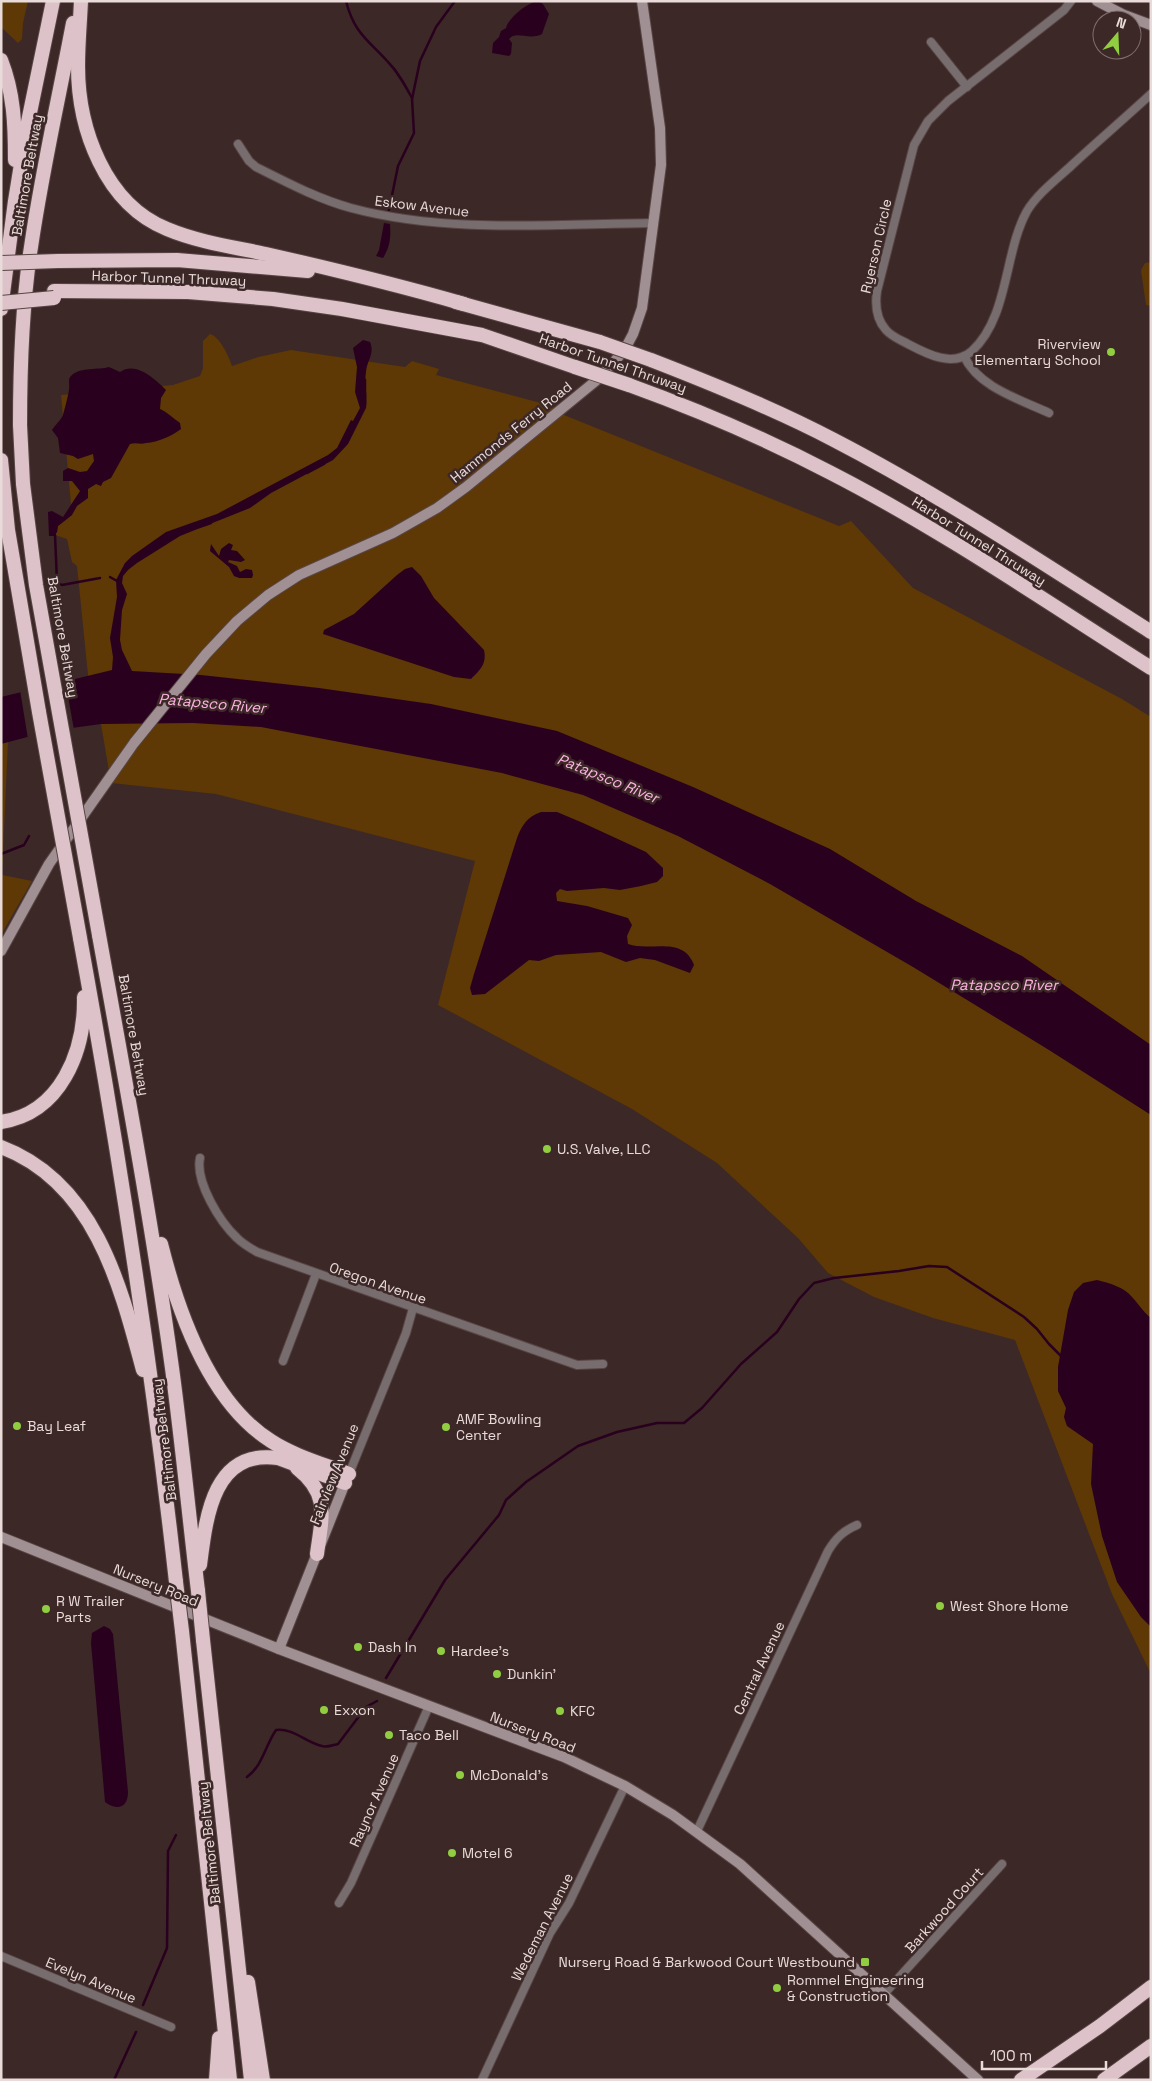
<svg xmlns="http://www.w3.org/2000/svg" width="1152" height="2081" viewBox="0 0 1152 2081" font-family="'Space Grotesk',sans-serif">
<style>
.green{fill:#5e3805}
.water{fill:#29001e}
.pier{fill:#3c2827}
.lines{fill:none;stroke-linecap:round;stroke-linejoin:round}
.stream{stroke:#29001e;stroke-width:2.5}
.street-casing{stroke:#584544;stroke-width:10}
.secondary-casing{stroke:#584544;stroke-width:12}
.highway-casing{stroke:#584544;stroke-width:16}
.street{stroke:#776d6f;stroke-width:8}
.secondary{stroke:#a09093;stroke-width:10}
.highway{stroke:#ddc3c9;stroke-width:14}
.highway-bridge-casing{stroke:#584544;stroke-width:16;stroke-linecap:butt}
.highway-bridge{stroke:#ddc3c9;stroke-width:14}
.poi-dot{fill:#91cd40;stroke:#3c2827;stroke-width:2}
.labels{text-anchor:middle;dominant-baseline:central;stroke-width:5;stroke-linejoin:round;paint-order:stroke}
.street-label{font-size:14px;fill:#e9dbda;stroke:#3c2827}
.poi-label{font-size:14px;fill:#e9dbda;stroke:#3c2827;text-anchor:start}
.water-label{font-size:15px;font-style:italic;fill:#feb2e3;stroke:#3c2827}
</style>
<rect width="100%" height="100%" fill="#3c2827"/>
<g class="green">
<path d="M1,1H28L23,23L22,39L18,43L1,27Z"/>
<path d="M1151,262V306L1146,305L1141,270L1145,263Z"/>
<path d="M210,334C219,336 229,356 232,366L258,357L291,350L405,367L412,361L439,369L436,375L556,407L564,415L839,526L851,521L913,588L1122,699L1151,717V1674L1112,1594L1015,1340L933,1318L874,1297L828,1273L798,1238L717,1163L632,1109L438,1005L475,861L216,794L111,783L101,724L88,675L77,566L72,562L67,539L55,535L57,532L58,526L72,515L61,395L173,385L200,376L203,368V341Z"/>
<path d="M1,736L8,741L2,875L32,881L1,935Z"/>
</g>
<g class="water">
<path d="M538,1L543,4L549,14L542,34C529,41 516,30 509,39L512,43L511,54L509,56L492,53L493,43L499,37L501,31L506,28C509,17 527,3 538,1Z"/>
<path d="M384,223L390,224C391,237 390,247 383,258L376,256L379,250Z"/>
<path d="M363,340L370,342C375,354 367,360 366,372C364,384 368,398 366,408L348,444L333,460L271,493L250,508L180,536L137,563L128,570L123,576L122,583L127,594L122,610L120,640L122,650L132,671L201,675L319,688L431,704L557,731L693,787L830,849L916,901L1022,956L1151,1045V1115L1049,1050L913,967L770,884L678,836L583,795L502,773L261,727L193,723L101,724L50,731L1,744V697L112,670L113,657L110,638L117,597L116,580L125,563L132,556L166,532L217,514L328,455L337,448L351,420L353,421L360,408L355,392L357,367L353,348Z"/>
<path d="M109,367L120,372C136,361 155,379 166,390L161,398L160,409C167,412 173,418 180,423L181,429C172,436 158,442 146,443C140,445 137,442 130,444L111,478L103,482L101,486L96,484L88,489V498L77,506L72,515L58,526L57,532L54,536H49L48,512L52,511L63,517L80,491L72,481H63V471L68,468L80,472L87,471L94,461L93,454L78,459L73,456L60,453L58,438L52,430C55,425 61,420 63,415C64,412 69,393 69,389C70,383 67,379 72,375C81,367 98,370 109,367Z"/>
<path d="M229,543L233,545L231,550L237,551L245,560L241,562L229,560L228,562L237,566L240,572L246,569L252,570L253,575L252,578H239L234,576L229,567L210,551L211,544L219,556L221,549Z"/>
<path d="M412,567L421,576L434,598L484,650C487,664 480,670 471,679L454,677L323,634L324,630L354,614L397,575L405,569Z"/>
<path d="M541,812H557L583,823L646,852L663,868V876L657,882L641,886L620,890L604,888L567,891L560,889L556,893L557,901L587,906L628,918L632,925L627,936L628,944C650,952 683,935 694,965L690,973L655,960L640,958L626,962L601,952L556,955L539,961L529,960L485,994L472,995L470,988L474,974L517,838C522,825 527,817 541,812Z"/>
<path d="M1097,1280C1109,1283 1124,1287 1132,1297C1139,1304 1143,1312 1151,1318V1627L1141,1617L1117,1582L1102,1536L1091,1484L1093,1444L1067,1426L1064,1417L1066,1408L1058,1391V1367L1068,1310L1074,1292L1083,1283Z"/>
<path d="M104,1626L110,1629L113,1634L128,1792C128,1808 117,1811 105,1802L91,1643L92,1633Z"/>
</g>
<path class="pier" d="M65,679L74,730L28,739L20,690Z"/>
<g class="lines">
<g class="stream">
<path d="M346,1C354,33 368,40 388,62C398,72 405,85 412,98"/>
<path d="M389,210L398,166L414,133L412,99L420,61L436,27L455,1"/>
<path d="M365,380V397"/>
<path d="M307,473L324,464"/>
<path d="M199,527L211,523"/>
<path d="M55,535L57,582L62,585L100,578"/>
<path d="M110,577L117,581"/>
<path d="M1,854L24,845L29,836"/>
<path d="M386,1678L445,1580L499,1515L506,1500L526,1482L578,1446L617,1432L657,1423H684L702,1408L741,1364L777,1332L799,1299L814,1283L834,1278L899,1271L929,1266L947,1267L1024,1317L1037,1329L1049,1344L1062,1357"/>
<path d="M247,1777C263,1765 265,1746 276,1730C294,1728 305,1742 322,1746C326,1748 333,1745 338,1744L366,1707L377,1701"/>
<path d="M143,2005L167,1948L168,1851L176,1835"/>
<path d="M114,2080L136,2032"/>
</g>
<g class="street-casing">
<g id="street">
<path d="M1071,1L1064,10L948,101L928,121L914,145L877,291C875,305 876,319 886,330C892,337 901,340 908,344C927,354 953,368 972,351C1009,317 1004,252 1027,211C1038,193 1057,179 1072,165C1098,141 1125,118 1151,94"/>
<path d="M931,42L967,87"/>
<path d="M238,144L249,161L256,167C286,182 318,199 351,208C448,234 554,224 654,223"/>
<path d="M964,356C978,387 1019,399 1049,413"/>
<path d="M200,1158C195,1182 220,1222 237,1238C243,1244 250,1248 257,1252L577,1365L603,1364"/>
<path d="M283,1361L316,1274"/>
<path d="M349,1474L406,1333L413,1308"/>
<path d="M697,1831L828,1551C836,1538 843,1531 857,1525"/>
<path d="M339,1903L351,1883L429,1706"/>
<path d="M1,1956L171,2027"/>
<path d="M884,1994L1002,1864"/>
<path d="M482,2080L550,1933L569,1903L625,1786"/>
</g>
</g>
<g class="secondary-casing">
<g id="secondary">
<path d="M1097,1L1124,15L1151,25"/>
<path d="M1,951L49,864L134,743L206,654L237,621L268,595L299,575L393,533L437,508L466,487L603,375L625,349L633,334L642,308L661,165L660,128L642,1"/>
<path d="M1,1537L279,1649L564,1757L625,1786L673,1815L740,1864L978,2080"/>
<path d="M279,1649L347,1478"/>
</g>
</g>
<g class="highway-casing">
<g id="highway">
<path d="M81,1C80,23 78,44 78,66C78,129 105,204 167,229C198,242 233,247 266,254C332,269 398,285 464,304"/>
<path d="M1,60C14,93 15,125 15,160"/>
<path d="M58,261L177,260L308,271"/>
<path d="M54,291L188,292L273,299L342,309L482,335L575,367"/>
<path d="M456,302L600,342"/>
<path d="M1,309L15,201L27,127L53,1"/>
<path d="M651,360C713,384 775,409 834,440C944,497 1047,566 1151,632"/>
<path d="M629,385C698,410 766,439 831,473C942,530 1045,601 1151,668"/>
<path d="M20,425C20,366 22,305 31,247C42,171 59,97 73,23"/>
<path d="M1,460L8,530L39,712"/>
<path d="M99,935C125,1079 152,1223 172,1368C182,1442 189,1516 198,1591"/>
<path d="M80,938C119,1152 152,1366 176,1582"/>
<path d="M1,1122C61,1113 85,1051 84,997"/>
<path d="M1,1147C94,1182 120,1283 143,1370"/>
<path d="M161,1244C178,1312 209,1402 271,1441C294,1456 323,1464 349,1474"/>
<path d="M297,1468C330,1494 322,1516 317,1554"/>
<path d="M200,1565C206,1517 213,1449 278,1458L345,1483"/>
<path d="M182,1631L230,2080"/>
<path d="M203,1640L251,2080"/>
<path d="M248,1982L263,2080"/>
<path d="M216,2080L219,2038"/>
<path d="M1021,2080L1100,2026L1151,1987"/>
<path d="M1104,2080L1151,2046"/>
</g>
</g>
<use href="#street" class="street"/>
<use href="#secondary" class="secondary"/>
<use href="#highway" class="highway"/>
<g class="highway-bridge-casing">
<g id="highway-bridge">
<path d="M1,263L58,261"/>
<path d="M1,303L54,298"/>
<path d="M600,342L651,360"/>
<path d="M575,367L629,385"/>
<path d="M20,425L23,484L36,585L99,935"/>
<path d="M39,712L80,938"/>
<path d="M176,1582L182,1631"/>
<path d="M198,1591L203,1640"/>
</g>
</g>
<use href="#highway-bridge" class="highway-bridge"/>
</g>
<g class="poi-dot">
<circle cx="1111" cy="352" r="5"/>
<circle cx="547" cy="1149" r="5"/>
<circle cx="17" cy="1426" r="5"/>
<circle cx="446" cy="1427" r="5"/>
<circle cx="940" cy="1606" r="5"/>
<circle cx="46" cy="1609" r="5"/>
<circle cx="358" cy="1647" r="5"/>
<circle cx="441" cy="1651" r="5"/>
<circle cx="497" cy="1674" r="5"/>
<circle cx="324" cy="1710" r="5"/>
<circle cx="560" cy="1711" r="5"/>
<circle cx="389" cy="1735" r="5"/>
<circle cx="460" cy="1775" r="5"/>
<circle cx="452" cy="1853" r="5"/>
<rect x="860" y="1957" width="10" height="10" rx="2.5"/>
<circle cx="777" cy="1988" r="5"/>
</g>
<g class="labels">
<g class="street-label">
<text transform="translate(27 175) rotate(-80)">Baltimore Beltway</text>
<text transform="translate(422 206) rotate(7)">Eskow Avenue</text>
<text transform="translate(876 246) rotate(-77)">Ryerson Circle</text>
<text transform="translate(169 278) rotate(2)">Harbor Tunnel Thruway</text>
<text transform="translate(613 363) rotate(19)">Harbor Tunnel Thruway</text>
<text transform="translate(511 432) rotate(-39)">Hammonds Ferry Road</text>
<text transform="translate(979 541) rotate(32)">Harbor Tunnel Thruway</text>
<text transform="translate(63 637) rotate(80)">Baltimore Beltway</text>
<text transform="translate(134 1035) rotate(80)">Baltimore Beltway</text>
<text transform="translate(378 1283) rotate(19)">Oregon Avenue</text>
<text transform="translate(164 1440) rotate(-97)">Baltimore Beltway</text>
<text transform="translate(334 1474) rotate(-68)">Fairview Avenue</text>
<text transform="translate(156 1585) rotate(22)">Nursery Road</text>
<text transform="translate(759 1668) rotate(-65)">Central Avenue</text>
<text transform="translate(533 1732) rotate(21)">Nursery Road</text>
<text transform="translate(374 1800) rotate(-66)">Raynor Avenue</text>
<text transform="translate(209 1843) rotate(-96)">Baltimore Beltway</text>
<text transform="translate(944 1910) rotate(-48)">Barkwood Court</text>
<text transform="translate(542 1927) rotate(-63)">Wedeman Avenue</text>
<text transform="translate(91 1980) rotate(23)">Evelyn Avenue</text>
</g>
<g class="poi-label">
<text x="1101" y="344" text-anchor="end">Riverview<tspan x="1101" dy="16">Elementary School</tspan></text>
<text x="557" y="1149">U.S. Valve, LLC</text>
<text x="456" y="1419">AMF Bowling<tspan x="456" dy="16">Center</tspan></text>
<text x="27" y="1426">Bay Leaf</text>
<text x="56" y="1601">R W Trailer<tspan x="56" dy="16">Parts</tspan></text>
<text x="950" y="1606">West Shore Home</text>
<text x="368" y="1647">Dash In</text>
<text x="451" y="1651">Hardee's</text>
<text x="507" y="1674">Dunkin'</text>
<text x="334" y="1710">Exxon</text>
<text x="570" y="1711">KFC</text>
<text x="399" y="1735">Taco Bell</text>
<text x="470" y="1775">McDonald's</text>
<text x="462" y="1853">Motel 6</text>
<text x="855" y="1962" text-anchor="end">Nursery Road &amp; Barkwood Court Westbound</text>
<text x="787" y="1980">Rommel Engineering<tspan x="787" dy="16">&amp; Construction</tspan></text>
</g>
<g class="water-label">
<text transform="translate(212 703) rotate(5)">Patapsco River</text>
<text transform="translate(608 778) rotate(22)">Patapsco River</text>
<text x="1004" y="984">Patapsco River</text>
</g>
</g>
<rect width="1152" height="2081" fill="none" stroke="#e9dbda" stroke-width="5"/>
<g transform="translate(1117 35) rotate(19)"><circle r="24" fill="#3c2827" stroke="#81706f"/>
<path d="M0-4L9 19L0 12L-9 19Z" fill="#91cd40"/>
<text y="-8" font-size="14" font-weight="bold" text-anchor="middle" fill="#e9dbda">N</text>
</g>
<path d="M982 2061v8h124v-8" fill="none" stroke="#e9dbda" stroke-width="2.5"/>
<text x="990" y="2061" font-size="15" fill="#e9dbda" stroke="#3c2827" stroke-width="4" paint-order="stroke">100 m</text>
</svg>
